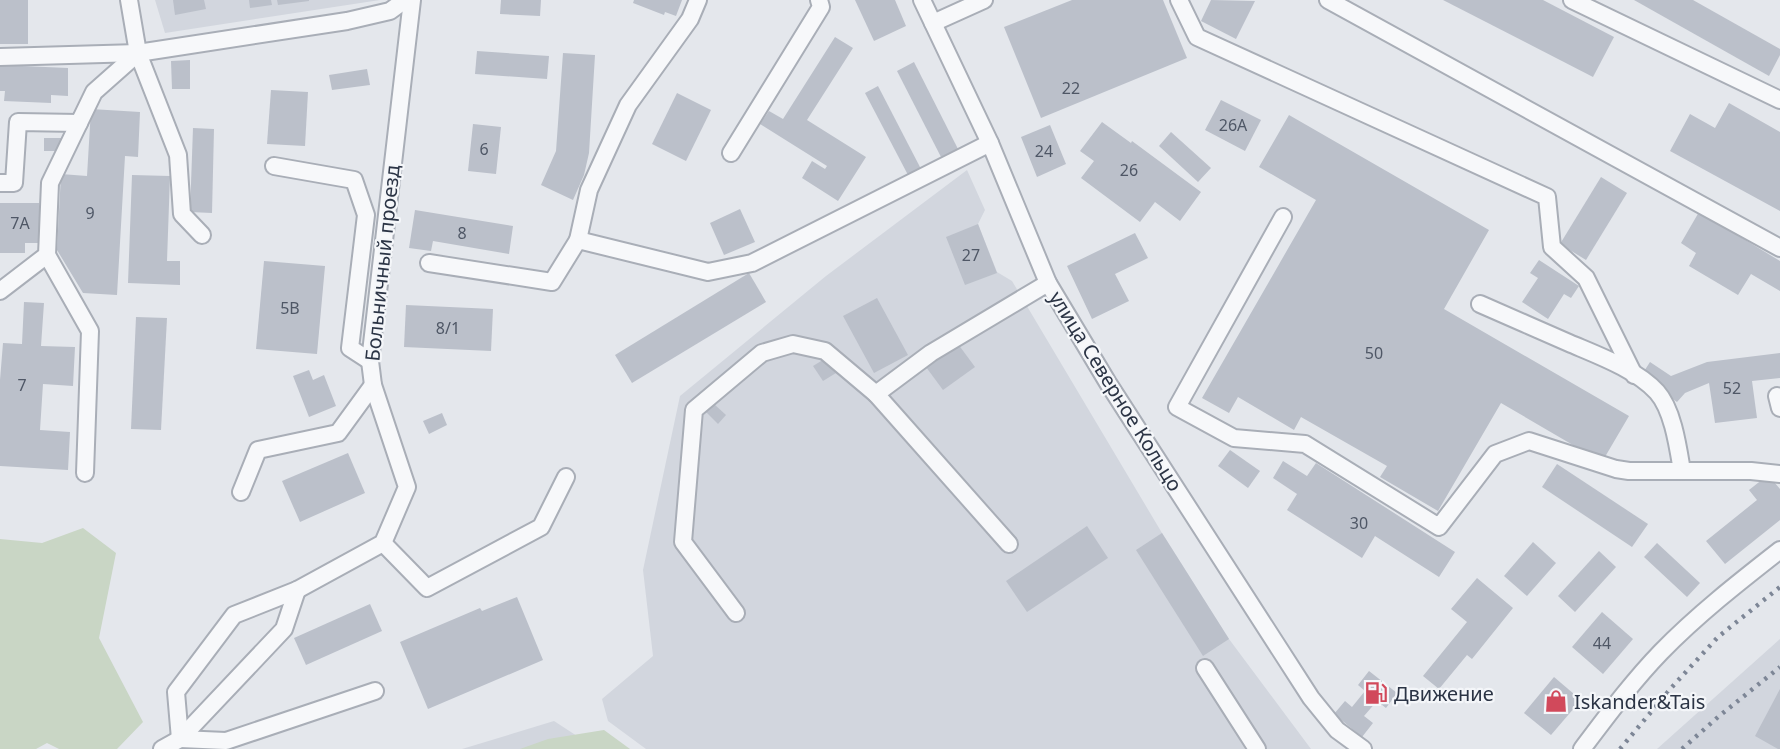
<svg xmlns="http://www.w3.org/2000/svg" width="1780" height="749" viewBox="0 0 1780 749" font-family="'Noto Sans',sans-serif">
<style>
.built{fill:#d2d6de}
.green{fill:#c9d6c5}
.building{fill:#bbc0ca}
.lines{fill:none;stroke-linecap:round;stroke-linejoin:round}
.minor-casing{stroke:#a9aeb7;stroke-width:20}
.minor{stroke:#f7f8fa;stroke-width:16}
.rail{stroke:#7d8696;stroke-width:4.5;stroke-dasharray:3 6;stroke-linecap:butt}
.labels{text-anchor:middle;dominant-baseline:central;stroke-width:4.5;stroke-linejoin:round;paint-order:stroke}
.number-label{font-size:16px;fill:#4f5766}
.street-label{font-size:20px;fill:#2b3445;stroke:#f4f6f9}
.poi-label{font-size:20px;fill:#2b3445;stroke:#f4f6f9;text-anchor:start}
</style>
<rect width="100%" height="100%" fill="#e4e7ec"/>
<g class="built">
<path d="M155,0H380L165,33Z"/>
<path d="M967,170L985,210L978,224L997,272L1012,281L1162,533L1229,639L1311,749H646L608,721L602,699L653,656L643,570L680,396L826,276Z"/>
<path d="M1780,639V749H1657Z"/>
<path d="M554,721L597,749H462Z"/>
</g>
<g class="green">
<path d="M83,528L116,553L99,638L143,722L117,749H59L47,743L36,749H0V539L42,543Z"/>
<path d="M604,730L630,749H520L548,739Z"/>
</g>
<g class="building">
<rect x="0" y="0" width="28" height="44"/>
<path d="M173,0H204L206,9L175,15Z"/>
<path d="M249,0H271L272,5L250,8Z"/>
<path d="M277,0H309V1L278,5Z"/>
<path d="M501,0H541L540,16L500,14Z"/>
<path d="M634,0H682L676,16L665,12L664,15L633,3Z"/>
<path d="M855,0H895L906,26L874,41Z"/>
<path d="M1072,0H1163L1187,58L1041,118L1004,27Z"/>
<path d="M1211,0L1255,1L1236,39L1201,21Z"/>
<path d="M1443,0H1543L1614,37L1593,77Z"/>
<path d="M1634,0H1693L1780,49V55L1769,76Z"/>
<path d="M835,37L853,48L807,120L866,157L838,201L802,178L812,161L825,169L827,166L760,124L769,111L783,119Z"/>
<path d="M477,51L549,56L547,79L475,74Z"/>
<path d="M563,53L595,55L589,153L584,175L573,200L541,185L556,151Z"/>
<path d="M190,60V89H172L171,61Z"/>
<path d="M914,62L958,149L941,157L897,71Z"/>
<path d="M0,65L68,68V96L51,95V103L4,101L5,91H0Z"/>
<path d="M367,69L370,85L332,90L329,75Z"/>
<path d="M878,86L921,169L908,175L865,93Z"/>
<path d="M271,90L308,92L305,146L267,144Z"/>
<path d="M677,93L711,110L686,161L652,144Z"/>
<path d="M1221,100L1261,120L1245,151L1205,130Z"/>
<path d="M1729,103L1780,132V211L1670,151L1690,114L1715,128Z"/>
<path d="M91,109L140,112L138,157L125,156L117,295L83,293L57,250L61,174L87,176Z"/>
<path d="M1289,115L1489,230L1444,309L1629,416L1602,462L1501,403L1438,511L1380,477L1387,466L1301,417L1294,430L1238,397L1229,413L1202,398L1316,200L1259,167Z"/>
<path d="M1102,122L1131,143L1132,141L1201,192L1180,221L1155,202L1140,222L1081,178L1094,161L1080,151Z"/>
<path d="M473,124L501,127L496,174L468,171Z"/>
<path d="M1050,125L1066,164L1037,177L1021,137Z"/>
<path d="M193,128L214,129L212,213L190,212Z"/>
<path d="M1171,132L1211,168L1198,182L1159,146Z"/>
<rect x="44" y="138" width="18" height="13"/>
<path d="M132,175L170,176L167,261H180V285L128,283Z"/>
<path d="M1601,177L1627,193L1586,260L1560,244Z"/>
<path d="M0,203H39V243H25V253H0Z"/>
<path d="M740,209L755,242L724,255L710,223Z"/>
<path d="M415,210L513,226L509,254L433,241L431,251L409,248Z"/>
<path d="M1699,212L1780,261V291L1751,274L1738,295L1689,266L1696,253L1681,243Z"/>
<path d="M978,224L997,273L965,285L946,237Z"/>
<path d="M1135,233L1148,258L1115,274L1129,301L1092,319L1067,266Z"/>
<path d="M1539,260L1579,286L1571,298L1564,294L1548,319L1522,302L1538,278L1530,273Z"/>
<path d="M264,261L325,266L317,354L256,349Z"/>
<path d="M749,273L766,302L632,383L615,355Z"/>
<path d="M877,298L908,355L874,373L843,316Z"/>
<path d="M24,302L44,303L41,346L75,347L73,386L43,384L40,430L70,432L68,470L0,466V380L3,343L22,344Z"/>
<path d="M406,305L493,309L491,351L404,347Z"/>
<path d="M136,317L167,318L161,430L131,429Z"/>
<path d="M958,344L975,367L943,390L926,367Z"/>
<path d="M1780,353V378L1752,381L1757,418L1715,423L1709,383L1685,393L1677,402L1641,376L1650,362L1671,376L1707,362Z"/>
<path d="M826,358L836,373L823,381L813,366Z"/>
<path d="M309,370L313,380L324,375L336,406L309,417L293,376Z"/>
<path d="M714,404L726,415L718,424L706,412Z"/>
<path d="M442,413L447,425L429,434L423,421Z"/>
<path d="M1230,450L1260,471L1248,488L1218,466Z"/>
<path d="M348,453L365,493L300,522L282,481Z"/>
<path d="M1283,461L1307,476L1316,463L1455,552L1439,577L1375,536L1362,558L1287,510L1297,494L1273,478Z"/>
<path d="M1557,464L1648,524L1632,547L1542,487Z"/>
<path d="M1768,475L1780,489V520L1725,564L1706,541L1757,500L1749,490Z"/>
<path d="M1087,526L1108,558L1027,612L1006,581Z"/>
<path d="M1162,533L1229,639L1203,656L1136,550Z"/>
<path d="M1533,542L1556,563L1527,596L1504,576Z"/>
<path d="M1657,543L1700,583L1687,597L1644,557Z"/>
<path d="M1599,551L1616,567L1575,612L1558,596Z"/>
<path d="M1477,578L1513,608L1472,659L1467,655L1439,689L1423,676L1467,622L1451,609Z"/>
<path d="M517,597L543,660L428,709L400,642L480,608L482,611Z"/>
<path d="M370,604L382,631L306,665L294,638Z"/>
<path d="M1602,612L1633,639L1603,674L1572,647Z"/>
<path d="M1369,671L1397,693L1386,708L1377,701L1364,716L1373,723L1362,737L1334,714L1345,701L1352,707L1365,691L1358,685Z"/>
<path d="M1554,677L1581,700L1551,735L1524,713Z"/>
<path d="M1780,689V749H1778L1755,736Z"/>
</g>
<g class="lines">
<g class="minor-casing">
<g id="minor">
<path d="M129,0L138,53L178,155L182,214L202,235"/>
<path d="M922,0L990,143L1048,283L1108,383L1311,698L1337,730L1363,749"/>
<path d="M1179,0L1197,37L1547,197L1552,247L1586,278L1634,375"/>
<path d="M1328,0L1780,248"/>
<path d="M1572,0L1780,100"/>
<path d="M933,23L984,0"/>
<path d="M0,57L138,53L347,21L390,11L405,0"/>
<path d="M731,153L821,7L819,0"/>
<path d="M274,166L354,180L366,215L350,348L370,361"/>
<path d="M0,183H14L18,122L79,123L94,92L138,53"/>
<path d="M1283,217L1177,407L1234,438L1305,444L1439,527L1495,454L1529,441L1616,469L1629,471H1751L1780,474"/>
<path d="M578,240L589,190L628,105L690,19L698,0"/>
<path d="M47,255L90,331L85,473"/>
<path d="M429,263L552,282L578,240L708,272L752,263L990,143"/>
<path d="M0,291L47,255L50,183L79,123"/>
<path d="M1480,304C1510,317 1539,330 1569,343C1597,355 1636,369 1657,392C1673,410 1678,447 1682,471"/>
<path d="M876,394L1009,544"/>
<path d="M1777,396L1780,408"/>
<path d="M241,492L258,450L338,433L373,385"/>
<path d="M383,543L427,588L541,527L566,477"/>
<path d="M736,613L683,542L694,410L762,353L793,344L825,351L876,394L931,353L1048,283"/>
<path d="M1205,668L1257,749"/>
<path d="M375,691L226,741L180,739L176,692L234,615L297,590L383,543L407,487L373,385L370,361L412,0"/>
<path d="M162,749L180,739L284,629L297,590"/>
<path d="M1582,749C1607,716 1632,682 1661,652C1697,615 1739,582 1780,550"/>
</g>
</g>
<use href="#minor" class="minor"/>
<g class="rail">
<path d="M1620,749L1672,687L1718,637L1780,587"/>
<path d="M1682,749L1718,717L1780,667"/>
</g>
</g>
<defs>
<g id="fuel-bare" transform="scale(1.8)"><path d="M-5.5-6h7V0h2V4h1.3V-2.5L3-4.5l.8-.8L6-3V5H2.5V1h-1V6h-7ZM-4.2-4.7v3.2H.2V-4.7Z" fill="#d1495b" stroke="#f4f6f9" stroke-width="2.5" paint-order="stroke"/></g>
<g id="shop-bare" transform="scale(1.8)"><path d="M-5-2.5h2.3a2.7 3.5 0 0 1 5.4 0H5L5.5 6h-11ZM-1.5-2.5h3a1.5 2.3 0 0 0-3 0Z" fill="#d1495b" stroke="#f4f6f9" stroke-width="2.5" paint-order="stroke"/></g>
</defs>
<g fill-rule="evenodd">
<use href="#fuel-bare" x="1376" y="693"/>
<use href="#shop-bare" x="1556" y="701"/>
</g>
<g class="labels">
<g class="number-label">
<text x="1071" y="88">22</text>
<text x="1233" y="125">26А</text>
<text x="484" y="149">6</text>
<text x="1044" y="151">24</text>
<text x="1129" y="170">26</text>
<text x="90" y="213">9</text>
<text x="20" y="223">7А</text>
<text x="462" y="233">8</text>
<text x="971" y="255">27</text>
<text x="290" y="308">5В</text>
<text x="448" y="328">8/1</text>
<text x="1374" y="353">50</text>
<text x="22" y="385">7</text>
<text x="1732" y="388">52</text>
<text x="1359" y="523">30</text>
<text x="1602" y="643">44</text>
</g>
<g class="street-label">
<text transform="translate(382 263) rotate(-84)">Больничный проезд</text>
<text transform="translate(1116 391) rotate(58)">улица Северное Кольцо</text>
</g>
<g class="poi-label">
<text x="1394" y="693">Движение</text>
<text x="1574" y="701">Iskander&amp;Tais</text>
</g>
</g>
</svg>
